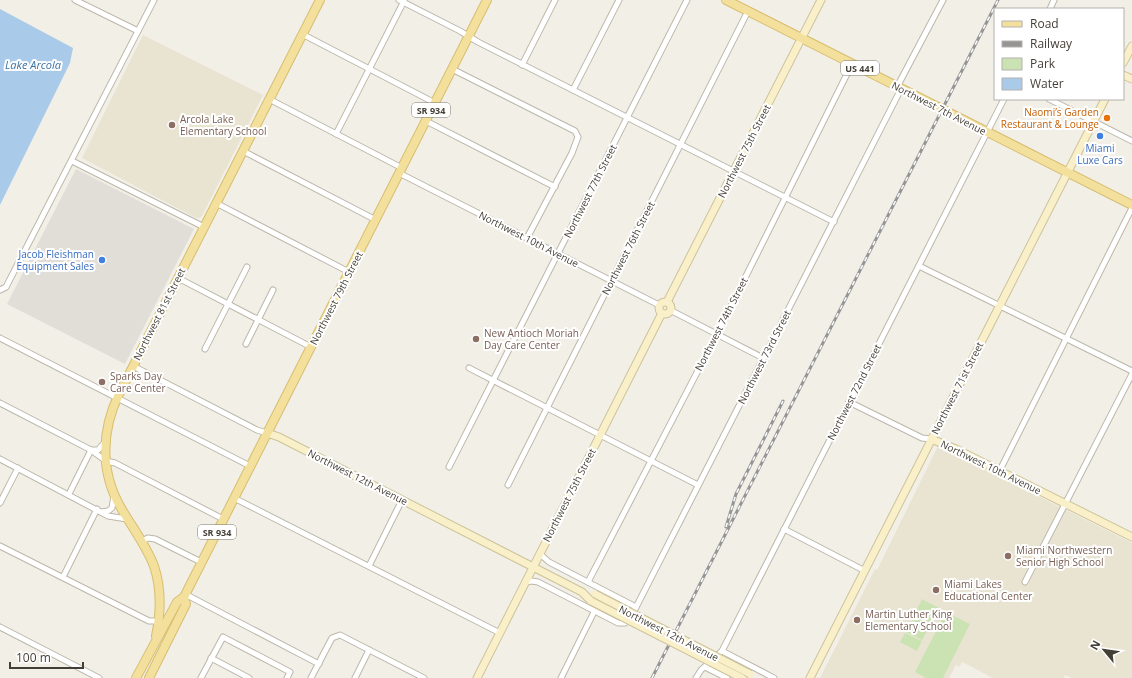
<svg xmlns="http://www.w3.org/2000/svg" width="1132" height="678" viewBox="0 0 1132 678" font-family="'Open Sans',sans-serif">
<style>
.industrial{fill:#e1ded8}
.education{fill:#e9e4d2}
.green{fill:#cbe2b3}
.water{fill:#a9cbe9}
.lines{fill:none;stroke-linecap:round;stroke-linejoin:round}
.street-casing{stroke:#bcb7aa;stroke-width:7}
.secondary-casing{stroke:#cdc39a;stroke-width:9}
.primary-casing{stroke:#d7bd6f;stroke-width:10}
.street{stroke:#fff;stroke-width:5}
.secondary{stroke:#f9f0c9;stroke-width:7}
.primary{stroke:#f4e09d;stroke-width:8}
.rail-casing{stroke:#959595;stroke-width:3}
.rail{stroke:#fff;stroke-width:1.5;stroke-dasharray:4.5;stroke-linecap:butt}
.secondary-bridge-casing{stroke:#cdc39a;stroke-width:9;stroke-linecap:butt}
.secondary-bridge{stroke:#f9f0c9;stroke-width:7}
.food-dot{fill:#e8710a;stroke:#fff;stroke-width:1.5}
.education-dot{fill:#8d6e63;stroke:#fff;stroke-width:1.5}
.shop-dot{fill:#3f7fe0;stroke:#fff;stroke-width:1.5}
.labels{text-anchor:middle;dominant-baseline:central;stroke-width:4;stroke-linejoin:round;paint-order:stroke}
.shield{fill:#fff;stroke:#7c7972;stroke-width:1}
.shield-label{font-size:9px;font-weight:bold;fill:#443f36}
.street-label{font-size:10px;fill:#443f36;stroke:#fff}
.food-label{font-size:10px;fill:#c56008;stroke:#fff;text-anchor:end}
.education-label{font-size:10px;fill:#785e54;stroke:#fff;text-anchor:start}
.shop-label{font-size:10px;fill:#366cbe;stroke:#fff}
.water-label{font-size:11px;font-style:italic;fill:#3a72a5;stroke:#fff}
</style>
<rect width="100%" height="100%" fill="#f2efe7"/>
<path class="industrial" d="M76,169L194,229L125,364L7,304Z"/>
<g class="education">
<path d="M143,35L263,95L202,216L199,218H196L82,158Z"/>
<path d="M938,446L1132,543V678H1072L1065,675L1064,678H993L962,662L959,667L956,665L949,678H820L875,569L877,570Z"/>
</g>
<g class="green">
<path d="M922,599L939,608L934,618L917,609Z"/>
<path d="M917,610L933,619L928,629L912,620Z"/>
<path d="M946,612L970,624L943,678H926L915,672Z"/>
<path d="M911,622L927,631L922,640L906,632Z"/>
<path d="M905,633L922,641L917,651L900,642Z"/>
</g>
<path class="water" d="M0,9L73,48L70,63L0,205Z"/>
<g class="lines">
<g class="street-casing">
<g id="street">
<path d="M75,0L138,31"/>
<path d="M399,0L460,31L478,42L834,222"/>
<path d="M1050,9L1054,0"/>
<path d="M302,34L435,103"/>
<path d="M522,65L555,0"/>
<path d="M452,69L575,131L578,137L572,153L527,238"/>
<path d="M897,87L943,0"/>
<path d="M573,90L619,0"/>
<path d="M269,99L402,168"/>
<path d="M1049,99L1132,141"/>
<path d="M426,121L555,187"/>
<path d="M336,134L404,1"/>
<path d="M243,151L376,220"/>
<path d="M72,161L204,227"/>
<path d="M399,173L659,305"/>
<path d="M216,203L349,272"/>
<path d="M919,266L1132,371"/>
<path d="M178,278L311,347"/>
<path d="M0,290L6,287L154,0"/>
<path d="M670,310L763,358"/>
<path d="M0,338L250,466"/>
<path d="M246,344L273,290"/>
<path d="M205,349L247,267"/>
<path d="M133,366L257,430L267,433"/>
<path d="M469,368L698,485"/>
<path d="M849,402L922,438L931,439"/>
<path d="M0,403L91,450L106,461L115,463L223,519"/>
<path d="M91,450H98L105,442"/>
<path d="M0,459L108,516L127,519"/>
<path d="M449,467L687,0"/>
<path d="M1000,470L1132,208"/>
<path d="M508,485L748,11"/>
<path d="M69,494L91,450"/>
<path d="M234,498L500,633"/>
<path d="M0,503L18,468"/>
<path d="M101,512L108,511L112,508L114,495"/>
<path d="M784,529L865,571"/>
<path d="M142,541L148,538L155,539L201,562"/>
<path d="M0,546L149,621H159"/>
<path d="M540,554L549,562L636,607"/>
<path d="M369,566L402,500"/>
<path d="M63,577L97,509"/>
<path d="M525,582L532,581L538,582L618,623H625L630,619L901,89"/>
<path d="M588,582L717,334L852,64"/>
<path d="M1025,582L1132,374"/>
<path d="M185,594L319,664"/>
<path d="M0,627L99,678"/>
<path d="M722,651L774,678"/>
<path d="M211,658L249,678"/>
<path d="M705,667L727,678"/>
<path d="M201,678L223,637L290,672L287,678"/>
<path d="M311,678L332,638L340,635L424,678"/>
<path d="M355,678L369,650"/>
<path d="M561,678L594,612"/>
<path d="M696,678L701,670L722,651L1004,99"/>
</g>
</g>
<g class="secondary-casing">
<g id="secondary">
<path d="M1123,63L1132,46"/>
<path d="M1123,75L1132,79"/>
<path d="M667,302L821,0"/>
<circle cx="665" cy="308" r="6"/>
<path d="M267,433L279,437L582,592L591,601"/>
<path d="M931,439L956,449L1132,537"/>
<path d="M477,678L662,313"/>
<path d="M810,678L1105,99"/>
</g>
</g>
<g class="primary-casing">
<g id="primary">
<path d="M726,0L1132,205"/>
<path d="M156,636C161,612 162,590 154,566C146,545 132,527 121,508C100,472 101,431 119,394L320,0"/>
<path d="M136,678L177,602L184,597L487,0"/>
<path d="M149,678L186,604L184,597"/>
</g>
</g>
<use href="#street" class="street"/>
<use href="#secondary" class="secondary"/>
<use href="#primary" class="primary"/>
<g class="rail-casing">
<g id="rail">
<path d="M726,527L736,494L783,401"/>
<path d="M652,678L998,0"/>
</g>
</g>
<use href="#rail" class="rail"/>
<g class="secondary-bridge-casing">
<g id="secondary-bridge">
<path d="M595,594L750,674"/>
<path d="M591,601L742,678"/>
</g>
</g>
<use href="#secondary-bridge" class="secondary-bridge"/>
</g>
<circle class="food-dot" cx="1107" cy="118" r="4"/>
<g class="education-dot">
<circle cx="172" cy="125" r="4"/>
<circle cx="476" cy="339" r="4"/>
<circle cx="102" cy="382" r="4"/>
<circle cx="1008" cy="556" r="4"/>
<circle cx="936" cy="590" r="4"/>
<circle cx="857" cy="620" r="4"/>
</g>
<g class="shop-dot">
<circle cx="1100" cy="136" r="4"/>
<circle cx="102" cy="260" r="4"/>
</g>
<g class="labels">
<g class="shield">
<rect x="841" y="61" width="38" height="14" rx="3"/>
<rect x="412" y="103" width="38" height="14" rx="3"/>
<rect x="198" y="525" width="38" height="14" rx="3"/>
</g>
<g class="shield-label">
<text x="860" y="68">US 441</text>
<text x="431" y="110">SR 934</text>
<text x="217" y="532">SR 934</text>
</g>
<g class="street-label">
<text transform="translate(939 108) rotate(27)">Northwest 7th Avenue</text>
<text transform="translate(744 151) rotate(-63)">Northwest 75th Street</text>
<text transform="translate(590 191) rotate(-63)">Northwest 77th Street</text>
<text transform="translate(529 239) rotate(27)">Northwest 10th Avenue</text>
<text transform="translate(628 248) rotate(-63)">Northwest 76th Street</text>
<text transform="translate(336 298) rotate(-63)">Northwest 79th Street</text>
<text transform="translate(159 314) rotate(-63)">Northwest 81st Street</text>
<text transform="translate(721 324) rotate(-63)">Northwest 74th Street</text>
<text transform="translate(764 357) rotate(-63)">Northwest 73rd Street</text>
<text transform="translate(957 388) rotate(-63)">Northwest 71st Street</text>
<text transform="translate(854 392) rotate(-63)">Northwest 72nd Street</text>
<text transform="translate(991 467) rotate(26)">Northwest 10th Avenue</text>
<text transform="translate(358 477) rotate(27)">Northwest 12th Avenue</text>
<text transform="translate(569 495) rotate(-63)">Northwest 75th Street</text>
<text transform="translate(669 633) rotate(27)">Northwest 12th Avenue</text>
</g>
<g class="food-label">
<text x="1099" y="112">Naomi’s Garden<tspan x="1099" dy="12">Restaurant &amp; Lounge</tspan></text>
</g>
<g class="education-label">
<text x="180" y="119">Arcola Lake<tspan x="180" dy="12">Elementary School</tspan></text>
<text x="484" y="333">New Antioch Moriah<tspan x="484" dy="12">Day Care Center</tspan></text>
<text x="110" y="376">Sparks Day<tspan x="110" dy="12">Care Center</tspan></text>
<text x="1016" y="550">Miami Northwestern<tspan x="1016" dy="12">Senior High School</tspan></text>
<text x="944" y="584">Miami Lakes<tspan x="944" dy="12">Educational Center</tspan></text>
<text x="865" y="614">Martin Luther King<tspan x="865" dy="12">Elementary School</tspan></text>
</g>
<g class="shop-label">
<text x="1100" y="148">Miami<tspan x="1100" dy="12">Luxe Cars</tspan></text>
<text x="94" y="254" text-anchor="end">Jacob Fleishman<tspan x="94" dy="12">Equipment Sales</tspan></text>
</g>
<g class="water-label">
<text x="33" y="64">Lake Arcola</text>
</g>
</g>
<rect x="994" y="8" width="130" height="92" fill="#ffffff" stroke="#b4b2af"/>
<rect x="1002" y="21" width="20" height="6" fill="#f4e09d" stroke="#b4b2af"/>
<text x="1030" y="28" font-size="12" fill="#443f36">Road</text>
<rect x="1002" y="41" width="20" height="6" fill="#959595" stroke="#b4b2af"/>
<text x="1030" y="48" font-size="12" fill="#443f36">Railway</text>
<rect x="1002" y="58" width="20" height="12" fill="#cbe2b3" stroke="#b4b2af"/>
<text x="1030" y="68" font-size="12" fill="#443f36">Park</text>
<rect x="1002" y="78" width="20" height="12" fill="#a9cbe9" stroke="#b4b2af"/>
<text x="1030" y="88" font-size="12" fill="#443f36">Water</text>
<g transform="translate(1104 650) rotate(299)" stroke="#ffffff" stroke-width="3" paint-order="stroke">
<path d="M0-3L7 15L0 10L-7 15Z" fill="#443f36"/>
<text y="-6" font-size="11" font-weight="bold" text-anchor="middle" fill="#443f36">N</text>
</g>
<path d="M10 662v6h73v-6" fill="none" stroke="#443f36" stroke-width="2"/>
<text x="16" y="662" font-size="12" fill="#443f36" stroke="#ffffff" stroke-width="3" paint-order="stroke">100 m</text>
</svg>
